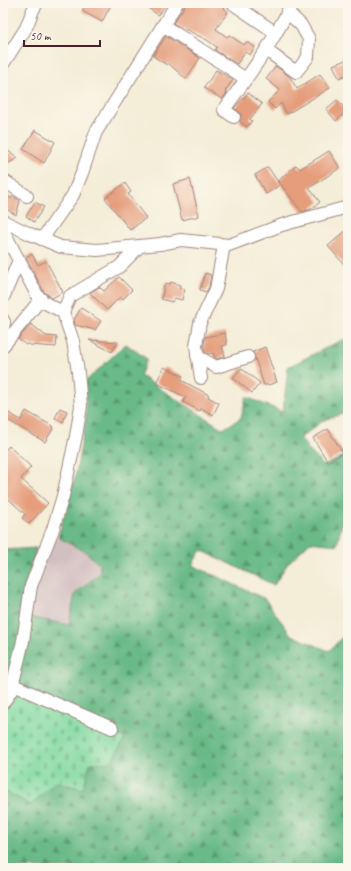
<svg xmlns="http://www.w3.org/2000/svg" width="351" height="871" viewBox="0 0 351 871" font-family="Caveat,sans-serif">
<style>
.industrial{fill:#d2bfbf}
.forest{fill:url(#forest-firs);stroke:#5a6c58}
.cemetery{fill:url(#cemetery-stones);stroke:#667c66}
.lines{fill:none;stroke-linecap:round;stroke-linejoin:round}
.stream{stroke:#69acdd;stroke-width:3}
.building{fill:#e59d7b}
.minor-casing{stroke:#9f8681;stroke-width:14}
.minor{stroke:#fff;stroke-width:12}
</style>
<defs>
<pattern id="forest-firs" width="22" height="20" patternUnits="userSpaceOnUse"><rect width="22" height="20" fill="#69ba86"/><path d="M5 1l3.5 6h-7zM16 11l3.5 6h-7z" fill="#58976e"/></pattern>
<pattern id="cemetery-stones" width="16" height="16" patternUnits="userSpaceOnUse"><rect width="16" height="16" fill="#82daa0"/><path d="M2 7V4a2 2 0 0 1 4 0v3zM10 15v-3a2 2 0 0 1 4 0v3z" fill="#72bb8a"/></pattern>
</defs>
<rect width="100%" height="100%" fill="#fbf7ec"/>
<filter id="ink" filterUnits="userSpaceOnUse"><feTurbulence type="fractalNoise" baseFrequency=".025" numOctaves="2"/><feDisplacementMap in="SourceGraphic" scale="8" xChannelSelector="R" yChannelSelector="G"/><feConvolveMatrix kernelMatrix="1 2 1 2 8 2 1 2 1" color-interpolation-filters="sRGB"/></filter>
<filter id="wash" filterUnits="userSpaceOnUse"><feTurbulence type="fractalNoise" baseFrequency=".012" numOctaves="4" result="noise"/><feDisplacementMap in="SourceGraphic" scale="16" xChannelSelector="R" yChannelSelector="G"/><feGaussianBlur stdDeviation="0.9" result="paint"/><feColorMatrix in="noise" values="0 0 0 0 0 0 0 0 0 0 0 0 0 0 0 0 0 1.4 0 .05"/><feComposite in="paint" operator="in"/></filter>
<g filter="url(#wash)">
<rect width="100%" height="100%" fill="#f4edd7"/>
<path class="industrial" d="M58,537L86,552L100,565V573L75,594L70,625L18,615L36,548Z"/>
<path class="forest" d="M344,339L348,356V412L324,420L300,438L309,450L324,466L348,454V522L343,519L337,545L310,542L288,563L274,585L201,550L192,565L265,599L291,635L329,651L348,631V868H3V550L36,548L18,615L69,625L75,594L100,573V565L86,552L58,537L75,478L86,419V381L126,344L147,359L140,376L223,429L241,418L246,397L283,412L288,367Z"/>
<path class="cemetery" d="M17,691L125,738L111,762L90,763L83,789L55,782L31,805L3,790V712Z"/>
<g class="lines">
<path class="stream" d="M3,48L5,51L3,53"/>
</g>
<g id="blocks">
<g class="building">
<path d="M87,3H112L102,22L82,11Z"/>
<path d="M141,3H167L158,15Z"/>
<path d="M187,3H219L228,12L216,29L227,37L229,35L244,45L246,42L255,47L250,55L245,52L237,64L215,50L217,47L207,40L183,28V29L173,23Z"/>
<path d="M166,36L200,58L186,79L168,63L167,65L153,56Z"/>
<path d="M348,59V74L339,78L333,65Z"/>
<path d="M276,66L290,77L297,89L320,74L330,88L287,114L281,103L275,109L268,102L280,90L266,79Z"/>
<path d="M216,70L233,80L225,91L227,93L222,99L204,88Z"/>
<path d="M248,93L262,104L250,119L252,121L247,127L240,122L241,118V114L234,108Z"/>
<path d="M337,100L347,111L336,121L326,109Z"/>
<path d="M35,130L55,142L44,163L23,149Z"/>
<path d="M3,147L18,158L7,164L3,156Z"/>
<path d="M329,151L340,168L309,188L320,202L311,209L302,212L278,181L296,165L300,169Z"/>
<path d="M268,167L280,185L266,194L255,175Z"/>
<path d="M190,179L199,216L182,220L173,184Z"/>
<path d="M125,183L131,192L128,194L146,218L130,230L105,198Z"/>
<path d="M3,189L11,199L13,196L20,201L16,215L3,207Z"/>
<path d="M35,202L44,207L34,222L26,216Z"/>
<path d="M348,229V269L328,246Z"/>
<path d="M32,254L38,265L46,261L63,292L52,298L44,292L26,257Z"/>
<path d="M205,273L211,275L209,287L206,292L200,290Z"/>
<path d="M119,277L132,290L122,300L120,297L107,310L90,293L99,287L104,291Z"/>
<path d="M171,282L180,285L179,288L185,289L182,300L174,298L172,302L161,299L165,283L170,284Z"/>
<path d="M81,308L101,321L95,330L75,325L74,320Z"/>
<path d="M31,324L46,336L57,337L56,347L30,345L28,343L26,345L18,339Z"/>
<path d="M225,333L227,345L222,346L225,356L217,359L215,358L213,353L208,354L205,352L204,345L205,337Z"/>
<path d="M89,340L118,342L112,352Z"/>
<path d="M265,347L277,382L268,385H264L253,352Z"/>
<path d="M164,367L183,376L181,380L209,395L208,397L219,403L213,415L201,408L200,411L183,402L186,397L156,383Z"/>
<path d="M241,368L260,383L252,393L233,378Z"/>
<path d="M60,408L67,411L63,422L55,418Z"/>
<path d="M26,411L54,427L45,442L4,418L7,412L21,420Z"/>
<path d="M328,429L343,453L328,462L313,438Z"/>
<path d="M9,446L31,467L21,479L48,503L29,524L22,518L25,514L3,494V452Z"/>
</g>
</g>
</g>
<g filter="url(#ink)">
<use href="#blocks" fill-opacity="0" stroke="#9f8681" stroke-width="1"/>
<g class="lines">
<g class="minor-casing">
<g id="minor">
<path d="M232,3L276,33L293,3"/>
<path d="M163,25L246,79L266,50"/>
<path d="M276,33L266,50L296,72L308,57L309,39L301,25L287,12"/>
<path d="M3,64L26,28L33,10L37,3"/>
<path d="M234,117L224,110L246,79"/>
<path d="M3,180L27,196"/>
<path d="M3,221L30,234L61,247L97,250L160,244L181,240L229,245L282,225L348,207"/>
<path d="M3,230L37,295L45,303L63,312L73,341L78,372L81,406L76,436L63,496L53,529L31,586L23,641L11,691L3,703"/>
<path d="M42,239L73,195L82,173L96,132L177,3"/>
<path d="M3,298L19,260"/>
<path d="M63,312L70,296L119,267L139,247"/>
<path d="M3,320L4,322L3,328"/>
<path d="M3,346L41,299"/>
<path d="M197,356L216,367L248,357"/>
<path d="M201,378L196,346L200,323L216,289L224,245"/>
<path d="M13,685L112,728"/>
</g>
</g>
<use href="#minor" class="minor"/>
</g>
</g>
<rect width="351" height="871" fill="none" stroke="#fbf7ec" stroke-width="16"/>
<path d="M24 40v6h76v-6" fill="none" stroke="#4a1f2b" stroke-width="2"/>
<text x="30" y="40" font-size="12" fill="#4a1f2b" stroke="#fbf7ec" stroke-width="3" paint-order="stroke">50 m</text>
</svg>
